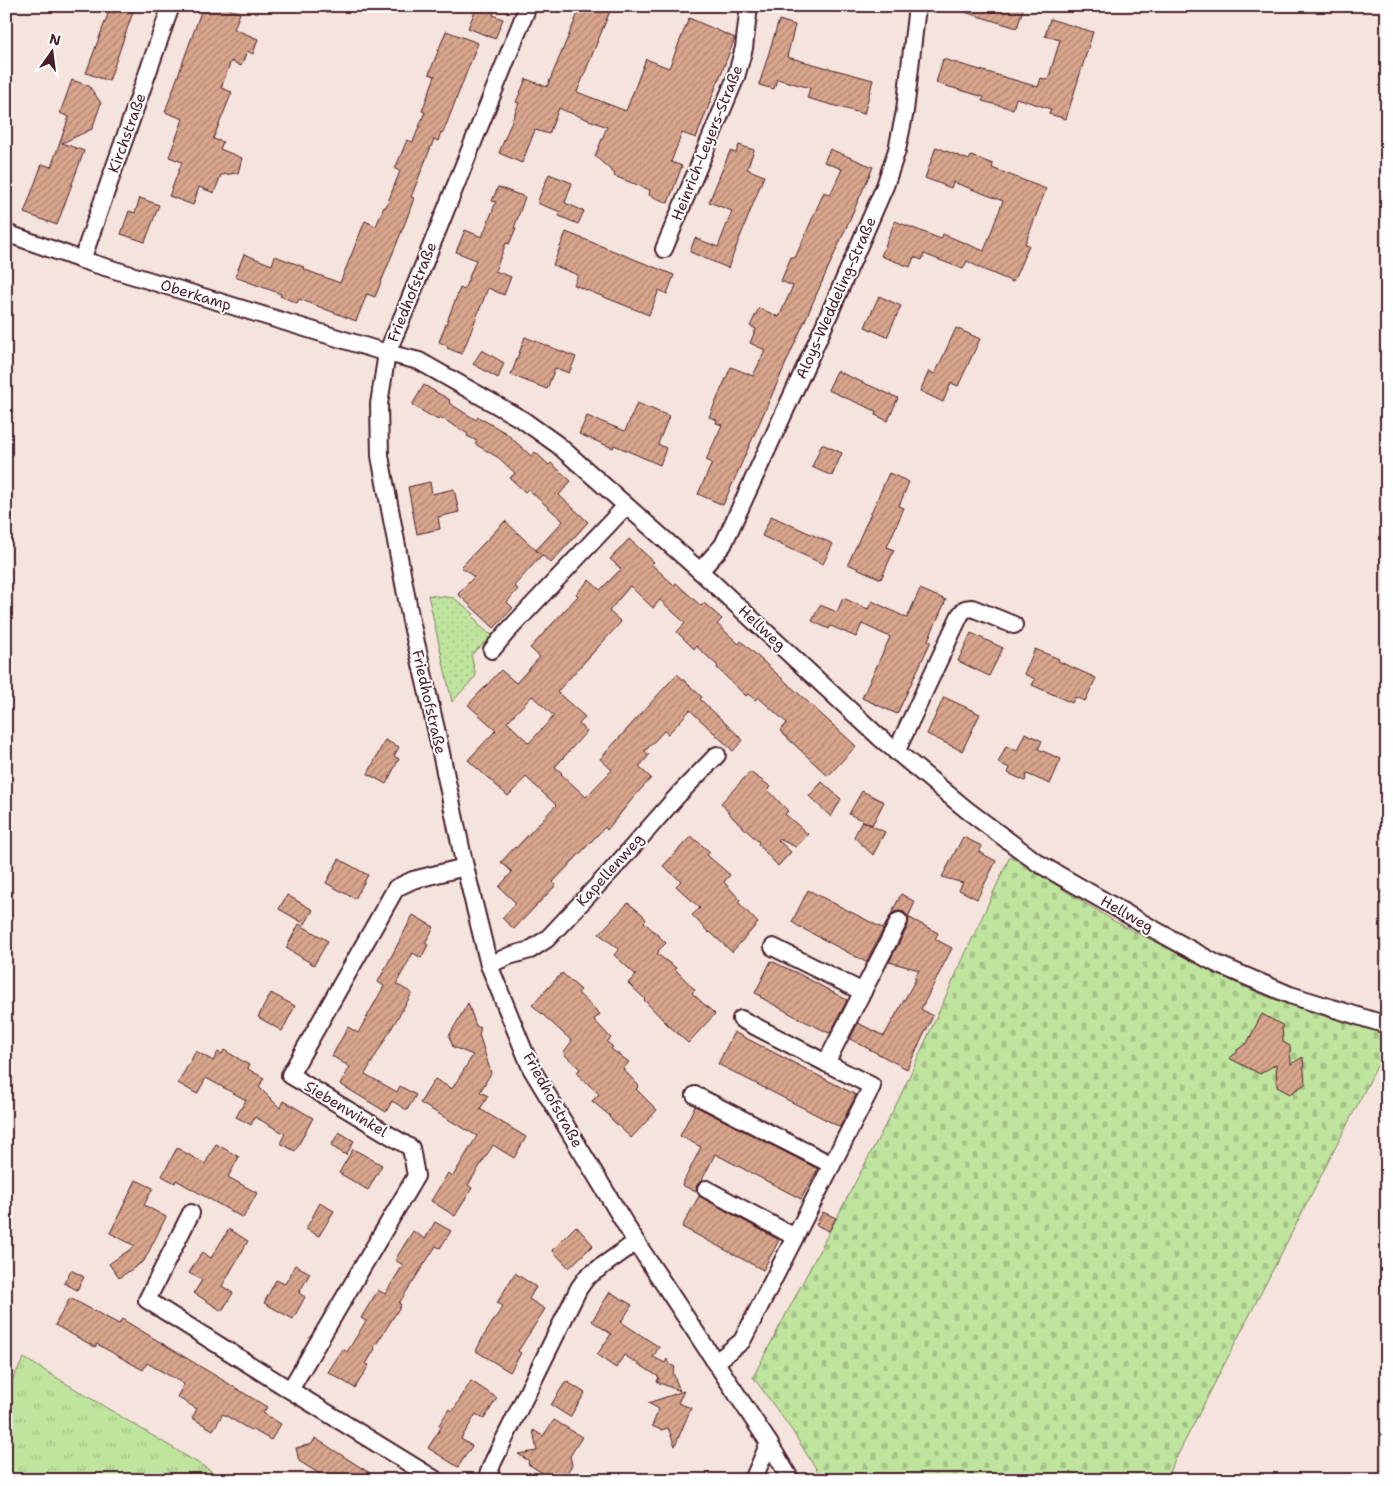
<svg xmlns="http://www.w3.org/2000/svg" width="1393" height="1486" viewBox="0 0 1393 1486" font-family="'Shantell Sans',sans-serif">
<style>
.grass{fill:url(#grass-tufts);stroke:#848264}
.cemetery{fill:url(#cemetery-stones);stroke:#848264}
.park{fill:url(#park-dots);stroke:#848264}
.building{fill:url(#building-hatch);stroke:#4a1f2b;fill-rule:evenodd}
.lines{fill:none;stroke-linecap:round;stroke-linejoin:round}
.street-casing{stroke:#4a1f2b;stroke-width:20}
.street{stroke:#fff;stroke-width:16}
.labels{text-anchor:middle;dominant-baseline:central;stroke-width:4;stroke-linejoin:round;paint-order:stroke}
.street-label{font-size:15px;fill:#4a1f2b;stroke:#fff}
</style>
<defs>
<pattern id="grass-tufts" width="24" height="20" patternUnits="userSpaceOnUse" patternTransform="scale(1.25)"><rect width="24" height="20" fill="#bee49e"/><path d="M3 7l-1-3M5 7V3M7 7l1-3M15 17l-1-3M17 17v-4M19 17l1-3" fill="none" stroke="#a5c388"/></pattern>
<pattern id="cemetery-stones" width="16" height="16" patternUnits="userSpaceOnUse" patternTransform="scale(1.25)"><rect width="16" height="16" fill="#bee49e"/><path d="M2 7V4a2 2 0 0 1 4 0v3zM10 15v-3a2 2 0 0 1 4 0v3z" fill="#a5c388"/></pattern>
<pattern id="park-dots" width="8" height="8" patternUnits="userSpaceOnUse" patternTransform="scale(1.25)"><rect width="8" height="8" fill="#bee49e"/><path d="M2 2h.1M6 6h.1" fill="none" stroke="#a5c388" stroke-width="1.8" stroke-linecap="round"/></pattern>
<pattern id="building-hatch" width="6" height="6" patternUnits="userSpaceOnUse" patternTransform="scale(1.25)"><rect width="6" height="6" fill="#d9a68d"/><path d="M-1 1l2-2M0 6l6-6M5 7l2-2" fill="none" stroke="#b28773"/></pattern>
</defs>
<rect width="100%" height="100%" fill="#f4e4dd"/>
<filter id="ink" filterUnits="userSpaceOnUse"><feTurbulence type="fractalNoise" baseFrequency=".02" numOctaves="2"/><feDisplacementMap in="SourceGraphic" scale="10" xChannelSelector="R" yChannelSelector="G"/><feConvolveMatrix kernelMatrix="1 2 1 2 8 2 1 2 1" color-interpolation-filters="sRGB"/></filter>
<g filter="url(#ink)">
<path class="grass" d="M24,1358L226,1480H6V1391Z"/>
<path class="cemetery" d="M1010,856L1114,921L1234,982L1268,997L1320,1015L1382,1033L1387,1038V1047L1165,1480H823L791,1429L753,1377L899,1099Z"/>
<path class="park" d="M428,595L454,598L474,614L472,616L478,622L477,623L488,633L494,635L471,655L476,676L452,702Z"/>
<g class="building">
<path d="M111,6H135L109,81L86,73Z"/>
<path d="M203,6H222L240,13L234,29L258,39L253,54L247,51L241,66L231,61L221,88L232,92L213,139L223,142L220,149L242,158L238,173L221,175L214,193L199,187L193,205L169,196L182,162L169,157L183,119L165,112Z"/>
<path d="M477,6H486L495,10L493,15L503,19L495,39L468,28Z"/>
<path d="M581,6H612L577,92L626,111L646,59L669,68L689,18L735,38L696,138L682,133L671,162L682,166L668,203L649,195L650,190L614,176L615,174L595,156L607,127L563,110L559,108L549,134L535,130L522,163L499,153L519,103L516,102L526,79L547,87Z"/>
<path d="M959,6H1024L1017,28L958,10Z"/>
<path d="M1050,19L1093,32L1066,119L1049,114L1051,109L1016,98L1013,109L982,101L984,97L936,83L943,59L1038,87L1041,78L1048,80L1060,40L1045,36Z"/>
<path d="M779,20L795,25L787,57L873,80L864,114L807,98L810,88L777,79L774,89L759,85Z"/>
<path d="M446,31L478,43L443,133L441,132L438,141L434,139L411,197L414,198L407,218L375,297L367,294L356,321L299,299L297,303L280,296L281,294L235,277L244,254L272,265L275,256L304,267L303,269L340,283L365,221L376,226L384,207H386L400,171L395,169L407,140L413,142L425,112L422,111L435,76L429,74Z"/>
<path d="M72,80L89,86L101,103L92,129L62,143L84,151L57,225L24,213L42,164L51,167L69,117L60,113Z"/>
<path d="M739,145L754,150L747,169L764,176L728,268L690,252L695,238L718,247L732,211L709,202L730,151L736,153Z"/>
<path d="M936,147L969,160L971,156L993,164L992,168L1046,189L1025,244L1029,245L1013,282L982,269L967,261L963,269L924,254L922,260L914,257L910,267L881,256L895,221L941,239L943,234L984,251L1003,201L953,182L951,188L925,178Z"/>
<path d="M830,149L873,167L723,505L698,494L712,463L706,460L722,425L716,423L717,420L709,417L731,367L753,376L765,350L750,343L756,329L750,326L759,308L779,317L793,286L781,281L791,257L795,258L824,192L830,195L842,169L824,162Z"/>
<path d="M549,174L572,183L565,203L584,211L578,224L559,216L561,212L537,203Z"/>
<path d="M498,187L525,197L514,228H516L509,244L506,243L495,271L511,277L504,295L488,288L462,354L447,348L448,346L439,342L460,288L464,290L476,260L456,252L465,230L482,237L496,202L492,201Z"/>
<path d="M140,198L159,205L145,242L121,234L129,211L135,213Z"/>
<path d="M566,232L674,275L667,294L659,290L649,315L574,285L578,275L553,265Z"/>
<path d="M879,296L901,306L887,337L865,327Z"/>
<path d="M956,328L980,339L958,386L951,383L943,402L920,391L929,371L935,374Z"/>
<path d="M525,337L576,357L569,373L555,368L547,389L511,375Z"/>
<path d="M482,350L504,363L498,378L473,364Z"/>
<path d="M837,371L898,398L888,421L875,415L876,411L828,390Z"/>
<path d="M424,385L450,400L449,403L476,420L478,417L506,433L531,456L535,452L549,465L551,463L571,481L559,495L588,522L551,563L542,555L514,586L518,589L507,602L513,608L494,628L458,594L474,577L461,567L505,521L540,554L536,550L563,521L528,489L525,492L510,478L515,473L499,458L475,444L477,441L467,436L468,434L440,417L438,420L412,405Z"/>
<path d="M637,403L669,416L658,444L666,448L660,465L614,445L613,448L579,434L587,416L625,431Z"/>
<path d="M822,444L842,453L832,476L812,467Z"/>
<path d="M889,473L909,482L899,506L904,508L887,547L894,550L881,579L848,564Z"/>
<path d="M430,482L432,494L454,489L459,512L438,517L440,529L417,534L408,487Z"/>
<path d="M771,516L833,544L823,564L762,536Z"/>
<path d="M629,539L654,562L651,564L674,585L676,583L701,606L704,603L722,619L717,624L739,644L741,641L856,746L828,776L780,731L787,723L758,697L755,700L748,694L746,696L717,668L718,666L696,646L694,649L677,632L685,623L660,600L653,608L630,586L609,611L621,622L557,692L585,717L579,724L587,731L555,767L562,773L561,774L586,797L612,770L600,759L677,674L702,697L700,699L743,740L733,751L690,710L668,734L664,731L645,751L649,755L639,767L651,778L633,798L607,830L605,827L553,882L556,885L514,929L502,918L516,903L499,887L512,872L501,862L515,847L516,848L556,805L526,777L508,796L468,760L496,730L468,705L501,670L516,683L540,657L530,648L578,596L576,594L589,580L600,590L621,569L610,559ZM532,696L554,716L529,743L507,722Z"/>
<path d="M920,589L946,600L928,640L931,641L897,714L862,698L890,637L862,624L856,637L831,626L829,629L812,621L820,605L837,612L843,598L868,609L872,601L907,618Z"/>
<path d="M971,633L1003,648L989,676L958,661Z"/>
<path d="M1035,649L1059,659L1058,661L1096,678L1085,701L1075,697L1072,703L1032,685L1035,679L1024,674Z"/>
<path d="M944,697L980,714L962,751L927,734Z"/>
<path d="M1025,733L1042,741L1038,749L1061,759L1050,784L1027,774L1025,781L1008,773L1010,768L998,763L1006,746L1017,751Z"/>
<path d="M385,740L399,747L394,756L399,759L386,784L368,774Z"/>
<path d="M750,772L771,787L768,790L788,811L785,814L808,834L796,847L779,839L778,840L791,852L778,866L758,844L759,842L733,818L721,803Z"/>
<path d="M822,782L841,799L831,817L809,796Z"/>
<path d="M862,791L884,802L872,825L849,814Z"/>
<path d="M862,821L885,832L873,855L854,837Z"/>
<path d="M691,836L710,852L707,855L730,875L724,882L740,900L738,902L758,923L732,952L710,932L709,933L692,915L700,908L676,886L681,881L663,866Z"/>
<path d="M963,837L982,846L979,852L996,861L977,899L959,890L963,883L942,877Z"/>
<path d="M339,859L368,875L355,899L326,883Z"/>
<path d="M808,890L884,929L901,894L915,902L908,917L904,912L899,911L894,912L890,916L866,962L798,926L792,922Z"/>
<path d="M287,895L313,910L305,924L279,909Z"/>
<path d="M628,903L642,914L646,920L644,922L666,943L658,951L659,952L657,954L676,968L675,969L695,990L692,993L694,995L715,1014L688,1043L666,1023L644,1000L645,999L628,983L636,975L614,955L619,949L599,934Z"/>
<path d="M413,915L434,927L425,943L428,945L421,958L413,953L396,984L412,993L365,1074L397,1092L400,1086L416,1095L407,1110L392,1101L386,1112L340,1084L350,1067L332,1056L348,1027L358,1033L384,986L378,982Z"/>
<path d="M908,917L938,933L935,939L952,948L921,1009L933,1016L907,1069L850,1039L858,1023L884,1036L916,979L914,978L919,970L889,962L908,926Z"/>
<path d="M299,924L328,941L314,965L286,948Z"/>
<path d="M771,961L799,974L847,1000L831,1032L829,1033L800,1019L760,997L761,996L755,993Z"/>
<path d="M562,973L581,990L578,993L600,1014L594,1020L611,1038L607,1042L613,1047L611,1049L629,1062L623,1069L639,1086L636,1089L657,1110L631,1138L609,1117L610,1116L592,1101L599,1094L576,1073L580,1069L563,1053L572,1041L532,1005Z"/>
<path d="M271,993L295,1006L282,1031L258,1017Z"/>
<path d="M468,1003L476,1026L481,1028L479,1034L491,1073L480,1092L488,1096L480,1109L526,1137L514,1158L493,1145L468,1185L472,1188L455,1216L431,1201L448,1173L453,1176L477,1136L420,1103L435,1079L452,1089L473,1055L453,1047L449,1036Z"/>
<path d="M1262,1014L1282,1025L1283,1042L1290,1046L1291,1064L1303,1057L1305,1084L1290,1094L1277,1087L1276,1064L1260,1074L1229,1058L1237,1053V1050L1247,1043Z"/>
<path d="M734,1032L856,1095L840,1127L718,1064Z"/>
<path d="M224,1050L249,1065L248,1069L264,1078L259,1087L280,1108L284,1101L313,1118L295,1151L280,1143L285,1134L255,1117L251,1125L236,1117L246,1100L206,1078L197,1094L178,1083L196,1051L213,1061L218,1052L222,1054Z"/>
<path d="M695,1106L818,1169L801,1199L715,1154L702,1180L697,1185L696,1192L682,1185L701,1147L680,1136Z"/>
<path d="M339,1132L354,1141L346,1155L331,1146Z"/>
<path d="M216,1144L239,1157L228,1177L257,1193L243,1218L176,1180L175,1183L162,1176L177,1148L205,1164Z"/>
<path d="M353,1149L382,1165L368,1190L339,1173Z"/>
<path d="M136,1180L153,1188L144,1205L166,1217L144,1261L119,1278L109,1264L135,1246L110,1233Z"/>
<path d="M699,1196L779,1240L763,1270L682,1227Z"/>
<path d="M320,1203L334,1211L319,1236L306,1229Z"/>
<path d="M823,1212L836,1218L829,1231L816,1225Z"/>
<path d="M435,1222L451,1231L440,1248L436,1246L399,1303L401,1305L374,1348L375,1349L366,1364L369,1365L355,1388L328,1372L343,1349L347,1352L366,1321L361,1318L378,1290L385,1294L403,1265L395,1260L413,1231L425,1239Z"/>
<path d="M576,1226L593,1245L569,1268L552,1250Z"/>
<path d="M229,1229L248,1241L222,1286L233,1293L222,1311L194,1293L202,1280L189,1273L202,1252L211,1258Z"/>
<path d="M295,1265L310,1273L299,1293L305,1297L293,1319L264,1303L276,1280L285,1284Z"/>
<path d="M71,1270L84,1277L77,1290L64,1283Z"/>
<path d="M515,1273L536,1287L529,1299L545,1309L518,1351L521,1353L510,1372L476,1351L483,1337L503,1306L497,1303Z"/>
<path d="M610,1292L632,1305L621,1322L659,1347L653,1357L665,1363L667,1359L669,1364L675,1367L673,1373L680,1391L657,1382L659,1377L624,1355L616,1368L597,1355L611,1334L592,1321Z"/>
<path d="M70,1298L119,1324L122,1319L267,1407L263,1413L281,1424L271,1440L253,1430L252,1431L223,1414L213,1430L192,1418L197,1409L177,1397L184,1384L147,1363L143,1370L97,1344L95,1347L55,1325Z"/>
<path d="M471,1381L497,1398L484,1419L476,1414L461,1439L472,1446L458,1467L428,1448L442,1426L439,1425L449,1409L453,1411Z"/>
<path d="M566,1381L585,1393L570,1417L551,1405Z"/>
<path d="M684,1391L678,1403L691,1408L675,1446L668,1428L661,1430L652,1426L659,1409L648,1403Z"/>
<path d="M554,1420L582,1437L570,1456L572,1465L567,1473L565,1472L560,1480H553L549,1477L528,1464L529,1461L518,1454L537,1451L533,1430L543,1436Z"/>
<path d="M315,1438L357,1465L381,1480H329L299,1461L296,1448L312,1444Z"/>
</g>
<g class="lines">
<g class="street-casing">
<g id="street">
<path d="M528,6L405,311L387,353L379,404L380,456L411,621L436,729L465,867L489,965L531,1068L636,1242L769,1443L791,1480"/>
<path d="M6,233L82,260L387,353L419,361L523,420L558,445L700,571L879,737L967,810L1038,863L1146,925L1217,964L1290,995L1387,1025"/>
<path d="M664,249L736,77L744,48L749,6"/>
<path d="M82,260L171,6"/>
<path d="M700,571L723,545L820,335L885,186L897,150L905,111L917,6"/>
<path d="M492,650L506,633L626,506"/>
<path d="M896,752L960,615L965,609L972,608L1014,625"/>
<path d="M773,947L863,992"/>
<path d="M489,965L509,956L530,950L547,939L612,870L679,794L717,755"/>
<path d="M741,1019L826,1063"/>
<path d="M695,1095L832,1165"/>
<path d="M706,1189L795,1237"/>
<path d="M191,1213L147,1300L290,1390L436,1480"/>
<path d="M715,1363L742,1341L872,1086L826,1063L899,921"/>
<path d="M290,1390L416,1176L411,1148L290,1075L396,888L413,880L465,867"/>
<path d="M486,1480L493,1462L579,1288L587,1277L636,1242"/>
<path d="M753,1480L769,1443"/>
</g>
</g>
<use href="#street" class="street"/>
</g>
</g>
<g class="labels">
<g class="street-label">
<text transform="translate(127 133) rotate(-70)">Kirchstraße</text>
<text transform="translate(707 143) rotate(-68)">Heinrich-Leyers-Straße</text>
<text transform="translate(412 292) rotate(-68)">Friedhofstraße</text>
<text transform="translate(196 295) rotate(17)">Oberkamp</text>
<text transform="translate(836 298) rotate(-66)">Aloys-Weddeling-Straße</text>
<text transform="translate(762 628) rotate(43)">Hellweg</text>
<text transform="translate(429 702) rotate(77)">Friedhofstraße</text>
<text transform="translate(610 870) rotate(-48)">Kapellenweg</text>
<text transform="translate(1127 914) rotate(30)">Hellweg</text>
<text transform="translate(553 1100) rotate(61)">Friedhofstraße</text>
<text transform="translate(346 1109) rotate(31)">Siebenwinkel</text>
</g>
</g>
<rect width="1393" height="1486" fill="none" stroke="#fff" stroke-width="25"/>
<rect x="12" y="12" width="1368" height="1461" fill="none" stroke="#4a1f2b" stroke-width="2" filter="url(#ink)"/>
<g transform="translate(52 52) rotate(14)" stroke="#ffffff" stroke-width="4" paint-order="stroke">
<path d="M0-4L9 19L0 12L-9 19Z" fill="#4a1f2b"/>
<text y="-8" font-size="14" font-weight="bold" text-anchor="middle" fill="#4a1f2b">N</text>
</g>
</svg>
